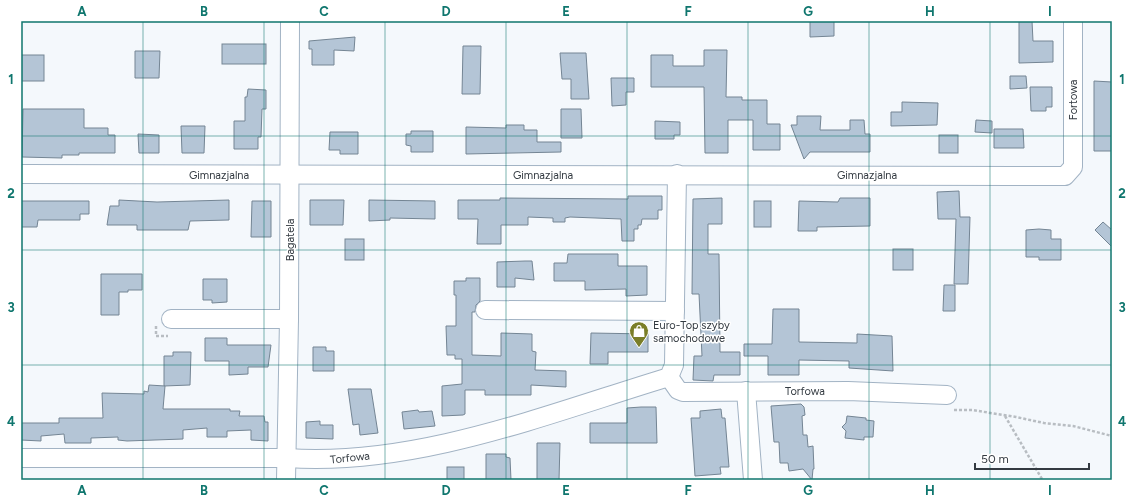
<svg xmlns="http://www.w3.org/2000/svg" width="1133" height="501" viewBox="0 0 1133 501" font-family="Figtree,sans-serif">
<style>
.building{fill:#b4c5d6;stroke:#748594}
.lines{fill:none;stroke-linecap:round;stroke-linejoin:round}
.minor-casing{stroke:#a2b3c4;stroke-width:20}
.path{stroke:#b8bdc2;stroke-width:2.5;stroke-dasharray:3 2;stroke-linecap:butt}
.minor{stroke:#fff;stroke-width:18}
.grid{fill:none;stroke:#0f766e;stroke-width:1;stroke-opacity:0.55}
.labels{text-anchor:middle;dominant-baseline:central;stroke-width:3;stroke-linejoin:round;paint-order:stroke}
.street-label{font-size:11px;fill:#333a41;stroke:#fff}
.poi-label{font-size:11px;fill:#333a41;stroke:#fff;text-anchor:start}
.neatline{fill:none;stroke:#0f766e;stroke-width:1.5}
.grid-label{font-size:13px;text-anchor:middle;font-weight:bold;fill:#0f766e}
</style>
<rect width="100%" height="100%" fill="#f4f8fc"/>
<g class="building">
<path d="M810,21H834V36L810,37Z"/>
<path d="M1019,21H1032L1033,41H1053V62L1019,63Z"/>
<path d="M355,37L354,51L334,50V65H312V49H309V41Z"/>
<rect x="222" y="44" width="44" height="20"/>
<path d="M463,46H481L480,94H462Z"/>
<path d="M704,50H727L726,97H742V100H767V124H780V150H753V120H728V153H705L704,87H651V55H673V66H704Z"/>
<path d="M135,51H160L159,78H135Z"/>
<path d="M560,53H586L589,99H571V79H562Z"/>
<rect x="21" y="55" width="23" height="26"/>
<path d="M1010,76H1026L1027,88L1010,89Z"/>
<path d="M611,78H634V92H626V105L612,106Z"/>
<path d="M1094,81L1112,82V151H1094Z"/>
<path d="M1030,87H1052V107H1046V111H1031Z"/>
<path d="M248,89L266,90V109H262L261,137H258V149H234V121H245V97H247Z"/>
<path d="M902,102L938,103L937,125L891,126V112H902Z"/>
<path d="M23,109H84V128H108V135H115V153H79V155H62V158L22,157Z"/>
<path d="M561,109H581L582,138H561Z"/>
<path d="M797,116H821L820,130H850V120H864L865,134H870V152H810L804,159L791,125H797Z"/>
<path d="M976,120L992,121V133L975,132Z"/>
<path d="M655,121L680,122V135H674V139H655Z"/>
<path d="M506,125H524V130H537V142H561V152L466,154V127L506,128Z"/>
<path d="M181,126H205L204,153H182Z"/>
<path d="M994,129H1023L1024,148H994Z"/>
<path d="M411,131H433V152H411V146L406,145V134H411Z"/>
<path d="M330,132H358V154H340V150H329Z"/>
<path d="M138,134L159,135V153H139Z"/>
<rect x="939" y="135" width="19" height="18"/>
<path d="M959,191L960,217H970L968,284H954L956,219H938L937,192Z"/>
<path d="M628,196H662V210H658V219H642L641,225H638V229H634V241H622L621,219L570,217L565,218V222H553V218L528,217V225H501V244H477L478,219H458V200H500V198L628,199Z"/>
<path d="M722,198V224H708V254H719L720,352H740V375H714L713,381L693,380L694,356H702L699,294H692L693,199Z"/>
<path d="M840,198H870V226L817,227V231H798L799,201L838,202Z"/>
<path d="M119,200L157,202L229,200V220L190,221L188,230H137V225H107L110,206H119Z"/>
<path d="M310,200H344L343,225H310Z"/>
<path d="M369,200L435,201V219L390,218V220L369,221Z"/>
<path d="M21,201H89V214H80V220H38L37,227H21Z"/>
<path d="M252,201H271V237H251Z"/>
<rect x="754" y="201" width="17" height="26"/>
<path d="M1103,222L1112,230V247L1095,230Z"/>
<path d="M1039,229L1051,230V239H1061V260H1039V257H1026V230Z"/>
<rect x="345" y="239" width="19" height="21"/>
<rect x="893" y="249" width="20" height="21"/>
<path d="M568,254H618V266H647V295L626,296V289L585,290V281H554V263H567Z"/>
<path d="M525,261H532L534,280L515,278V287H497V262Z"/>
<path d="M101,274H142V290H128V292H119V315H101Z"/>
<path d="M466,278H480V301L476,305L475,312H472V355L501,356V333L532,334V351L536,352L535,370L566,371V387L531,385V395H485V390H465V414L463,415L442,416V386L462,384V359H455V355H447L446,326H456V295H454V281H466Z"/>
<path d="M203,279H227V302L212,303V300H203Z"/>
<path d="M944,285H955V311H943Z"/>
<path d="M773,309H799V342L857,343V334L892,336L893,371L849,368V361L799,360V375H768V356H744V344H772Z"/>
<path d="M591,333L648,334V352H608V364H590Z"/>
<path d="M205,338H227V345H271L268,367H248V374L229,375V361H205Z"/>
<path d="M313,347H326V351H334V371H313Z"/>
<path d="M173,352H191L190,385L164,386V356H173Z"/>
<path d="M149,385L165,386L163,409H230V411H240L239,416H264L265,422H268V441L251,440V430L227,431V437H207V428L183,430V439L127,441L118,440V437L91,438V443H65L64,434L41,436V441L21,440V423H59V418H103L102,393L144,394V391L148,392Z"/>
<path d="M348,389H371L378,433L360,435L359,424L353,425Z"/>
<path d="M801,404L804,407L805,415L802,416L803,435H807L808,447L813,446L814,469H813L812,480L803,469L789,471L788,463H780L779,442H774L771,406Z"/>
<path d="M641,407H656L657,443H590V423H627V408Z"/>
<path d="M721,409L722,418H725L729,467H720L721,474L695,476L691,418H700V411Z"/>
<path d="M418,410L419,412L432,411L435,426L404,429L402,412Z"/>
<path d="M847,416L866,418V420L874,421L873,437H864V440L845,438L846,431L842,427L846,423Z"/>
<path d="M320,421V425H333V439L306,438V422Z"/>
<path d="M537,443H560L559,480H537Z"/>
<path d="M486,454H506V457L510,458L511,480H486Z"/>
<rect x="447" y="467" width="17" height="13"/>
</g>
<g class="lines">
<g class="minor-casing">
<g id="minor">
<path d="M21,174L1065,176L1073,167V21"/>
<path d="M485,310L675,311"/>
<path d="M171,319H289"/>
<path d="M669,377L678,390L683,392L848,391L947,395"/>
<path d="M746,391L753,480"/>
<path d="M21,458H287C416,467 547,414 669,377L674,365L677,174"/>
<path d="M286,480L289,319L290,21"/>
</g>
</g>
<g class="path">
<path d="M156,326V336H168"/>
<path d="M954,410H972L1016,417L1044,423L1073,426L1112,436"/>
<path d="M1005,416L1042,479"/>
</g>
<use href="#minor" class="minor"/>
</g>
<path class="grid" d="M143,21V480M264,21V480M385,21V480M506,21V480M627,21V480M748,21V480M869,21V480M990,21V480M21,136H1112M21,250H1112M21,365H1112"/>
<defs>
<g id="shop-pin" transform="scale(1)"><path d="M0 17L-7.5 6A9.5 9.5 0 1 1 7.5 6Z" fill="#7a7e28" stroke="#fff"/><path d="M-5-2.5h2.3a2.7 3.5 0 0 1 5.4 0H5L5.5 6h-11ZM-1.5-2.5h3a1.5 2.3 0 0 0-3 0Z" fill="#fff"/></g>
</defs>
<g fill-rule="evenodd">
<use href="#shop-pin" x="639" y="331"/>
</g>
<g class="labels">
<g class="street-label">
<text transform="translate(1073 100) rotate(-90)">Fortowa</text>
<text x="219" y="175">Gimnazjalna</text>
<text x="543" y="175">Gimnazjalna</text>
<text x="867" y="175">Gimnazjalna</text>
<text transform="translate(290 240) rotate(-90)">Bagatela</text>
<text x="805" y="391">Torfowa</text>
<text transform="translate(350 458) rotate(-6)">Torfowa</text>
</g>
<g class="poi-label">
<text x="653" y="325">Euro-Top szyby<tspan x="653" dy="13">samochodowe</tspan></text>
</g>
</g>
<rect width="1133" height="501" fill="none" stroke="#ffffff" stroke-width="44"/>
<path d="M975 463v6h114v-6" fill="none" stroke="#333a41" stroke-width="2"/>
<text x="981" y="463" font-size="12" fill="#333a41" stroke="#ffffff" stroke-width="3" paint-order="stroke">50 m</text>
<rect x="22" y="22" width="1089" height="457" class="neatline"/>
<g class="grid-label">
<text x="82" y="16">A</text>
<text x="204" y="16">B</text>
<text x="324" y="16">C</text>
<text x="446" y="16">D</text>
<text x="566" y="16">E</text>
<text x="688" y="16">F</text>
<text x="808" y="16">G</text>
<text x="930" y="16">H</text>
<text x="1050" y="16">I</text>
<text x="11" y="84">1</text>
<text x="1122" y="84">1</text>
<text x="11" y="198">2</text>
<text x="1122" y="198">2</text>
<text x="11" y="312">3</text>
<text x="1122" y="312">3</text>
<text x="11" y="426">4</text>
<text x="1122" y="426">4</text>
<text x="82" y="495">A</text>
<text x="204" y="495">B</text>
<text x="324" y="495">C</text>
<text x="446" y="495">D</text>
<text x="566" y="495">E</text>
<text x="688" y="495">F</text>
<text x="808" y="495">G</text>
<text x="930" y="495">H</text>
<text x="1050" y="495">I</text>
</g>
</svg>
